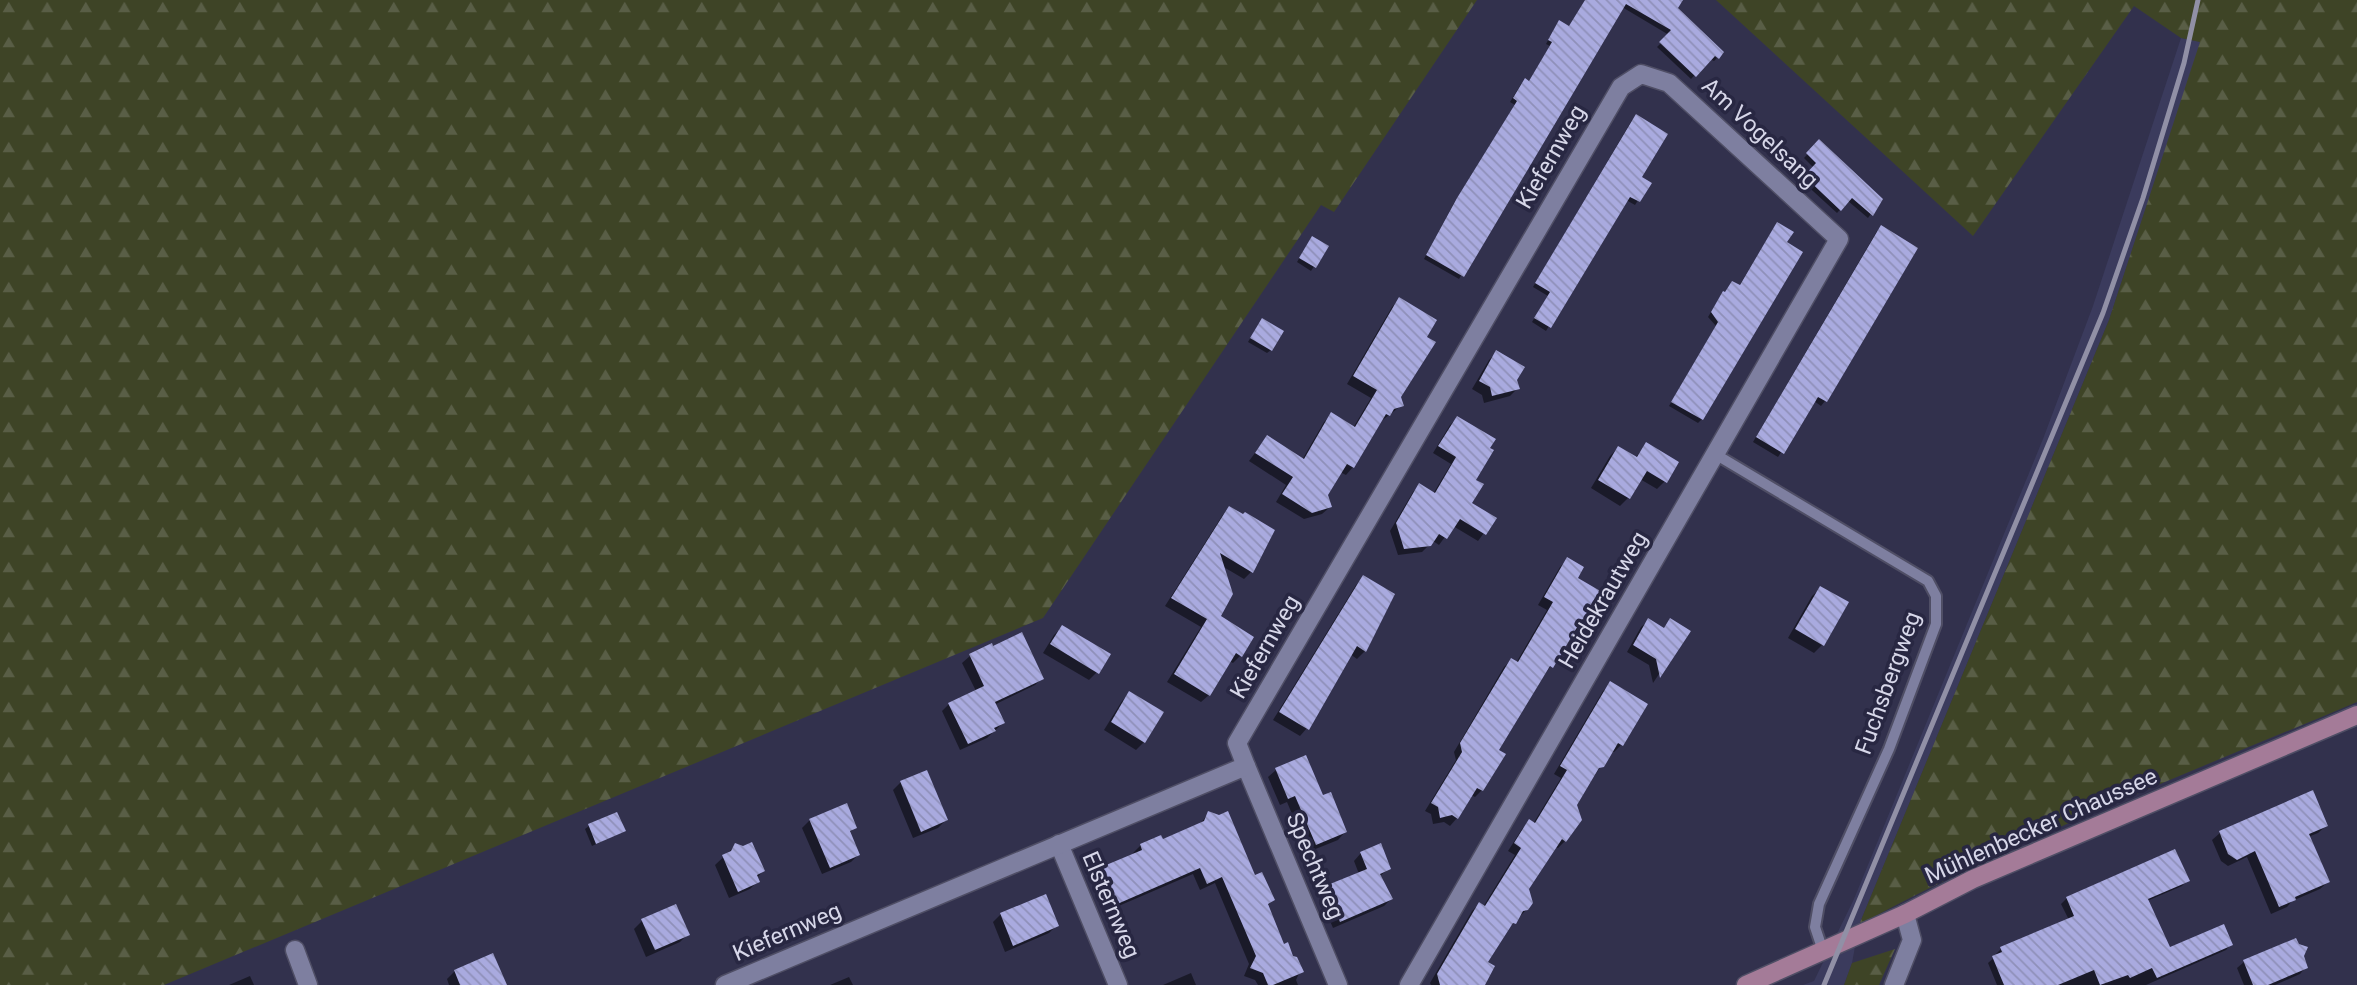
<svg xmlns="http://www.w3.org/2000/svg" width="2357" height="985" viewBox="0 0 2357 985" font-family="Roboto,sans-serif">
<style>
.built{fill:#3b3b5d}
.forest{fill:url(#forest-firs)}
.shadow{fill:#0007}
.building{fill:url(#building-back-hatch)}
.lines{fill:none;stroke-linecap:round;stroke-linejoin:round}
.service-casing{stroke:#4f4e65;stroke-width:14}
.minor-casing{stroke:#4f4e65;stroke-width:21}
.secondary-casing{stroke:#4f4e65;stroke-width:21}
.service{stroke:#7e7fa0;stroke-width:10}
.minor{stroke:#7e7fa0;stroke-width:18}
.secondary{stroke:#a47b98;stroke-width:18}
.rail{stroke:#9190a6;stroke-width:5}
.labels{text-anchor:middle;dominant-baseline:central;stroke-width:7;stroke-linejoin:round;paint-order:stroke}
.street-label{font-size:23px;fill:#d7d7e9;stroke:#282742}
</style>
<defs>
<pattern id="forest-firs" width="22" height="20" patternUnits="userSpaceOnUse" patternTransform="scale(1.75)"><rect width="22" height="20" fill="#3e4426"/><path d="M5 1l3.5 6h-7zM16 11l3.5 6h-7z" fill="#595e46"/></pattern>
<pattern id="building-back-hatch" width="6" height="6" patternUnits="userSpaceOnUse" patternTransform="scale(1.75)"><rect width="6" height="6" fill="#a9aadf"/><path d="M-1 5l2 2M0 0l6 6M5-1l2 2" fill="none" stroke="#8f90b9"/></pattern>
</defs>
<rect width="100%" height="100%" fill="#32314d"/>
<path class="built" d="M2181,38L2201,42L2109,320L1859,925L1852,963L1844,985H1803L1814,981L1854,899L2043,439L2093,306Z"/>
<g class="forest">
<path d="M0,0H1477L1334,212L1321,205L1043,618L164,985H0Z"/>
<path d="M1716,0H2357V702C2189,773 2018,838 1859,925L2109,320L2200,42L2181,38L2134,6L1973,236Z"/>
<path d="M1895,949L1879,985H1844L1852,963Z"/>
</g>
<g class="shadow">
<path d="M1585,0H1671L1717,58L1714,61L1710,59L1691,79L1657,47L1669,35L1622,7L1459,279L1424,259L1454,203L1515,105L1510,102L1521,84L1525,81L1528,83L1550,46L1546,44L1556,26L1569,28Z"/>
<path d="M1632,120L1640,178L1649,183L1635,205L1626,200L1546,331L1532,322L1548,296L1533,287Z"/>
<path d="M1819,142L1881,199L1868,218L1848,201L1837,213L1802,181L1814,168L1804,158Z"/>
<path d="M1774,228L1702,419L1698,423L1669,406L1716,326L1708,317L1720,297L1739,286Z"/>
<path d="M1877,231L1916,248L1825,401L1821,406L1814,401L1778,457L1753,442Z"/>
<path d="M1309,242L1327,247L1311,271L1297,262Z"/>
<path d="M1400,299L1425,337L1399,397L1402,405L1380,422L1353,467L1346,475L1340,472L1326,494L1330,507L1322,514L1304,519L1276,502L1286,485L1249,461L1267,437L1302,460L1324,422L1331,415L1353,428L1371,398L1347,384L1392,307Z"/>
<path d="M1259,323L1271,350L1267,353L1248,342Z"/>
<path d="M1497,352L1515,379L1518,388L1510,396L1484,403L1482,395L1472,389L1489,360Z"/>
<path d="M1457,418L1474,480L1470,504L1495,518L1478,541L1453,526L1439,545L1433,541L1422,552L1398,555L1390,531L1413,492L1420,486L1433,494L1451,464L1433,453L1450,425Z"/>
<path d="M1646,445L1665,481L1657,489L1640,479L1628,498L1620,506L1591,488L1610,456L1618,448L1635,458Z"/>
<path d="M1229,508L1251,572L1244,579L1222,566L1219,617L1241,655L1233,663L1229,661L1209,695L1201,702L1167,682L1201,627L1165,606L1222,516Z"/>
<path d="M1567,560L1576,578L1584,620L1545,674L1497,751L1482,790L1475,797L1471,795L1457,818L1450,826L1444,822L1433,824L1431,814L1425,811L1456,760L1454,752L1504,667L1511,660L1516,663L1547,610L1538,605L1560,567Z"/>
<path d="M1364,578L1365,651L1357,659L1350,654L1307,728L1300,736L1273,720L1356,585Z"/>
<path d="M1821,588L1822,645L1814,653L1788,638L1812,596Z"/>
<path d="M1648,621L1663,629L1670,621L1688,631L1653,683L1649,665L1627,652L1641,627Z"/>
<path d="M1062,627L1097,672L1089,680L1043,653L1054,635Z"/>
<path d="M991,646L1042,678L1035,685L994,705L1003,723L987,738L960,750L942,711L949,704L976,691L962,663L970,656Z"/>
<path d="M1610,684L1646,705L1621,745L1614,752L1611,751L1575,805L1565,841L1558,848L1555,847L1527,889V909L1507,930L1486,963L1483,985H1431L1430,983L1472,911L1479,904L1483,907L1515,855L1508,851L1522,829L1529,821L1533,824L1561,778L1554,774L1603,691Z"/>
<path d="M1130,693L1144,742L1136,750L1104,730L1122,701Z"/>
<path d="M1276,770L1322,798L1345,832L1338,840L1308,852L1287,802L1280,805L1268,777Z"/>
<path d="M901,782L946,820L938,828L913,838L893,790Z"/>
<path d="M2312,792L2326,826L2318,833L2308,837L2328,882L2320,889L2292,901L2287,907L2271,914L2247,857L2228,866L2221,861L2212,840L2220,833Z"/>
<path d="M1209,813L1273,900L1267,906L1283,946L1301,969L1296,980L1298,985H1258L1255,980L1244,976L1249,964L1215,883L1200,890L1193,874L1107,911L1093,877L1100,869L1134,855L1133,853L1141,845L1162,841L1199,825Z"/>
<path d="M810,820L855,827L849,833L858,855L851,862L822,874L802,828Z"/>
<path d="M589,826L624,831L592,846L585,829Z"/>
<path d="M736,845L763,871L757,878L758,881L750,889L729,898L715,865Z"/>
<path d="M1361,853L1389,868L1379,877L1391,899L1384,906L1333,928L1319,895L1326,888L1359,874L1354,861Z"/>
<path d="M2187,880L2182,886L2147,901L2170,950L2231,944L2226,950L2146,985H1997L1988,963L1996,956V954L2001,949L2069,920L2061,904L2067,898Z"/>
<path d="M1001,914L1057,925L1049,933L1005,952L993,922Z"/>
<path d="M642,921L688,934L680,942L646,957L634,929Z"/>
<path d="M2295,940L2306,967L2300,974L2275,985H2244L2237,968L2244,962Z"/>
<path d="M455,971L505,985H449L447,979Z"/>
<path d="M1191,973L1196,985H1163Z"/>
<path d="M250,976L254,985H229Z"/>
<path d="M849,977L853,985H830Z"/>
</g>
<g class="building">
<path d="M1585,0H1683L1678,8L1724,52L1719,59L1715,56L1696,77L1659,42L1671,30L1626,4L1464,277L1426,255L1457,198L1517,101L1513,98L1525,78L1529,81L1552,42L1548,40L1559,20L1569,26Z"/>
<path d="M1636,114L1668,134L1642,177L1652,183L1640,202L1630,197L1551,328L1534,318L1550,292L1535,283Z"/>
<path d="M1819,139L1883,199L1873,216L1852,198L1841,211L1804,176L1816,163L1806,153Z"/>
<path d="M1777,222L1794,232L1787,242L1803,252L1703,420L1671,402L1718,322L1711,312L1723,291L1725,292L1732,281L1740,285Z"/>
<path d="M1881,225L1918,248L1827,402L1818,397L1784,454L1756,437Z"/>
<path d="M1312,236L1329,246L1316,268L1299,258Z"/>
<path d="M1399,297L1437,320L1427,337L1436,342L1401,397L1404,406L1394,409L1390,416L1386,414L1354,468L1347,464L1328,495L1332,507L1312,513L1282,494L1293,477L1255,453L1267,435L1304,459L1331,412L1355,427L1377,390L1353,376Z"/>
<path d="M1262,318L1284,331L1272,351L1250,338Z"/>
<path d="M1496,350L1525,367L1517,380L1520,389L1492,396L1490,387L1479,381Z"/>
<path d="M1457,416L1496,439L1490,448L1494,450L1476,480L1484,484L1472,503L1497,518L1486,535L1460,519L1447,539L1439,534L1431,546L1404,549L1396,523L1419,483L1435,493L1456,457L1438,446Z"/>
<path d="M1646,442L1679,462L1667,483L1647,471L1630,499L1598,480L1618,446L1637,457Z"/>
<path d="M1229,506L1243,514L1245,512L1275,530L1253,573L1220,553L1233,594L1221,616L1254,637L1242,657L1236,653L1210,696L1174,674L1207,619L1171,598Z"/>
<path d="M1567,557L1584,567L1578,578L1602,592L1585,621L1582,619L1553,668L1550,666L1499,750L1506,754L1483,791L1477,788L1458,819L1452,815L1440,818L1438,807L1431,803L1462,752L1460,743L1511,658L1518,662L1553,602L1544,597Z"/>
<path d="M1363,575L1395,594L1366,652L1357,646L1309,730L1279,712Z"/>
<path d="M1820,586L1849,602L1824,646L1795,629Z"/>
<path d="M1648,618L1664,628L1670,618L1691,631L1660,678L1656,659L1633,645Z"/>
<path d="M1062,625L1111,654L1099,674L1050,644Z"/>
<path d="M1022,632L1044,679L995,702L1005,723L994,728L996,731L968,744L948,703L984,686L969,654L992,643L993,646Z"/>
<path d="M1610,681L1648,704L1623,746L1618,743L1604,767L1599,768L1577,805L1582,820L1566,842L1562,839L1529,889L1533,903L1528,910L1523,911L1516,924L1513,923L1488,962L1495,966L1485,985H1440L1437,974L1479,902L1485,906L1521,848L1514,843L1529,819L1535,823L1567,770L1560,766Z"/>
<path d="M1129,691L1164,712L1145,743L1111,722Z"/>
<path d="M1306,755L1323,795L1331,792L1347,832L1316,845L1295,796L1288,799L1275,768Z"/>
<path d="M927,770L948,820L921,832L900,781Z"/>
<path d="M2313,790L2328,826L2309,834L2330,882L2295,897L2296,900L2279,907L2255,851L2237,860L2228,854L2219,831Z"/>
<path d="M847,803L857,828L850,831L860,855L830,868L809,819Z"/>
<path d="M1208,811L1219,815L1228,811L1255,875L1262,872L1275,900L1268,904L1284,944L1288,942L1293,956L1297,957L1304,972L1273,985H1268L1263,973L1250,968L1256,956L1222,877L1207,884L1200,868L1115,905L1099,868L1142,850L1140,844L1161,835L1163,839L1204,821Z"/>
<path d="M617,812L626,831L596,844L588,824Z"/>
<path d="M752,842L765,871L757,875L760,882L738,892L722,855L731,851L735,843L743,846Z"/>
<path d="M1381,843L1391,869L1380,874L1393,899L1340,922L1325,886L1367,869L1360,852Z"/>
<path d="M2175,849L2190,881L2148,899L2170,947L2224,924L2233,945L2157,978L2152,968L2130,978L2128,975L2100,985L2094,970L2058,985H2004L1992,956L2002,952L2000,947L2074,916L2066,897Z"/>
<path d="M1046,894L1059,926L1013,946L1000,913Z"/>
<path d="M676,904L690,935L655,950L641,919Z"/>
<path d="M2296,938L2299,944L2308,947L2304,956L2308,968L2268,985H2253L2243,960Z"/>
<path d="M493,953L507,985H460L454,970Z"/>
</g>
<g class="lines">
<g class="service-casing">
<path id="service" d="M1715,454L1928,581L1936,596V624L1889,749L1819,904L1815,927L1823,951"/>
</g>
<g class="minor-casing">
<g id="minor">
<path d="M1246,766L1338,985"/>
<path d="M1059,844L1118,985"/>
<path d="M295,950L308,985"/>
<path d="M725,985L1246,766L1237,743L1621,87L1641,74L1669,83L1839,239L1409,985"/>
<path d="M1894,985L1912,940L1905,914"/>
</g>
</g>
<g class="secondary-casing">
<path id="secondary" d="M1746,985L1905,914L1973,879L2357,715"/>
</g>
<use href="#service" class="service"/>
<use href="#minor" class="minor"/>
<use href="#secondary" class="secondary"/>
<path class="rail" d="M1824,985L2103,313L2143,198L2184,63L2198,0"/>
</g>
<g class="labels">
<g class="street-label">
<text transform="translate(1760 133) rotate(43)">Am Vogelsang</text>
<text transform="translate(1551 157) rotate(-60)">Kiefernweg</text>
<text transform="translate(1603 600) rotate(-60)">Heidekrautweg</text>
<text transform="translate(1265 647) rotate(-60)">Kiefernweg</text>
<text transform="translate(1888 683) rotate(-70)">Fuchsbergweg</text>
<text transform="translate(2041 826) rotate(-24)">Mühlenbecker Chaussee</text>
<text transform="translate(1315 866) rotate(67)">Spechtweg</text>
<text transform="translate(1111 905) rotate(67)">Elsternweg</text>
<text transform="translate(787 932) rotate(-23)">Kiefernweg</text>
</g>
</g>
</svg>
